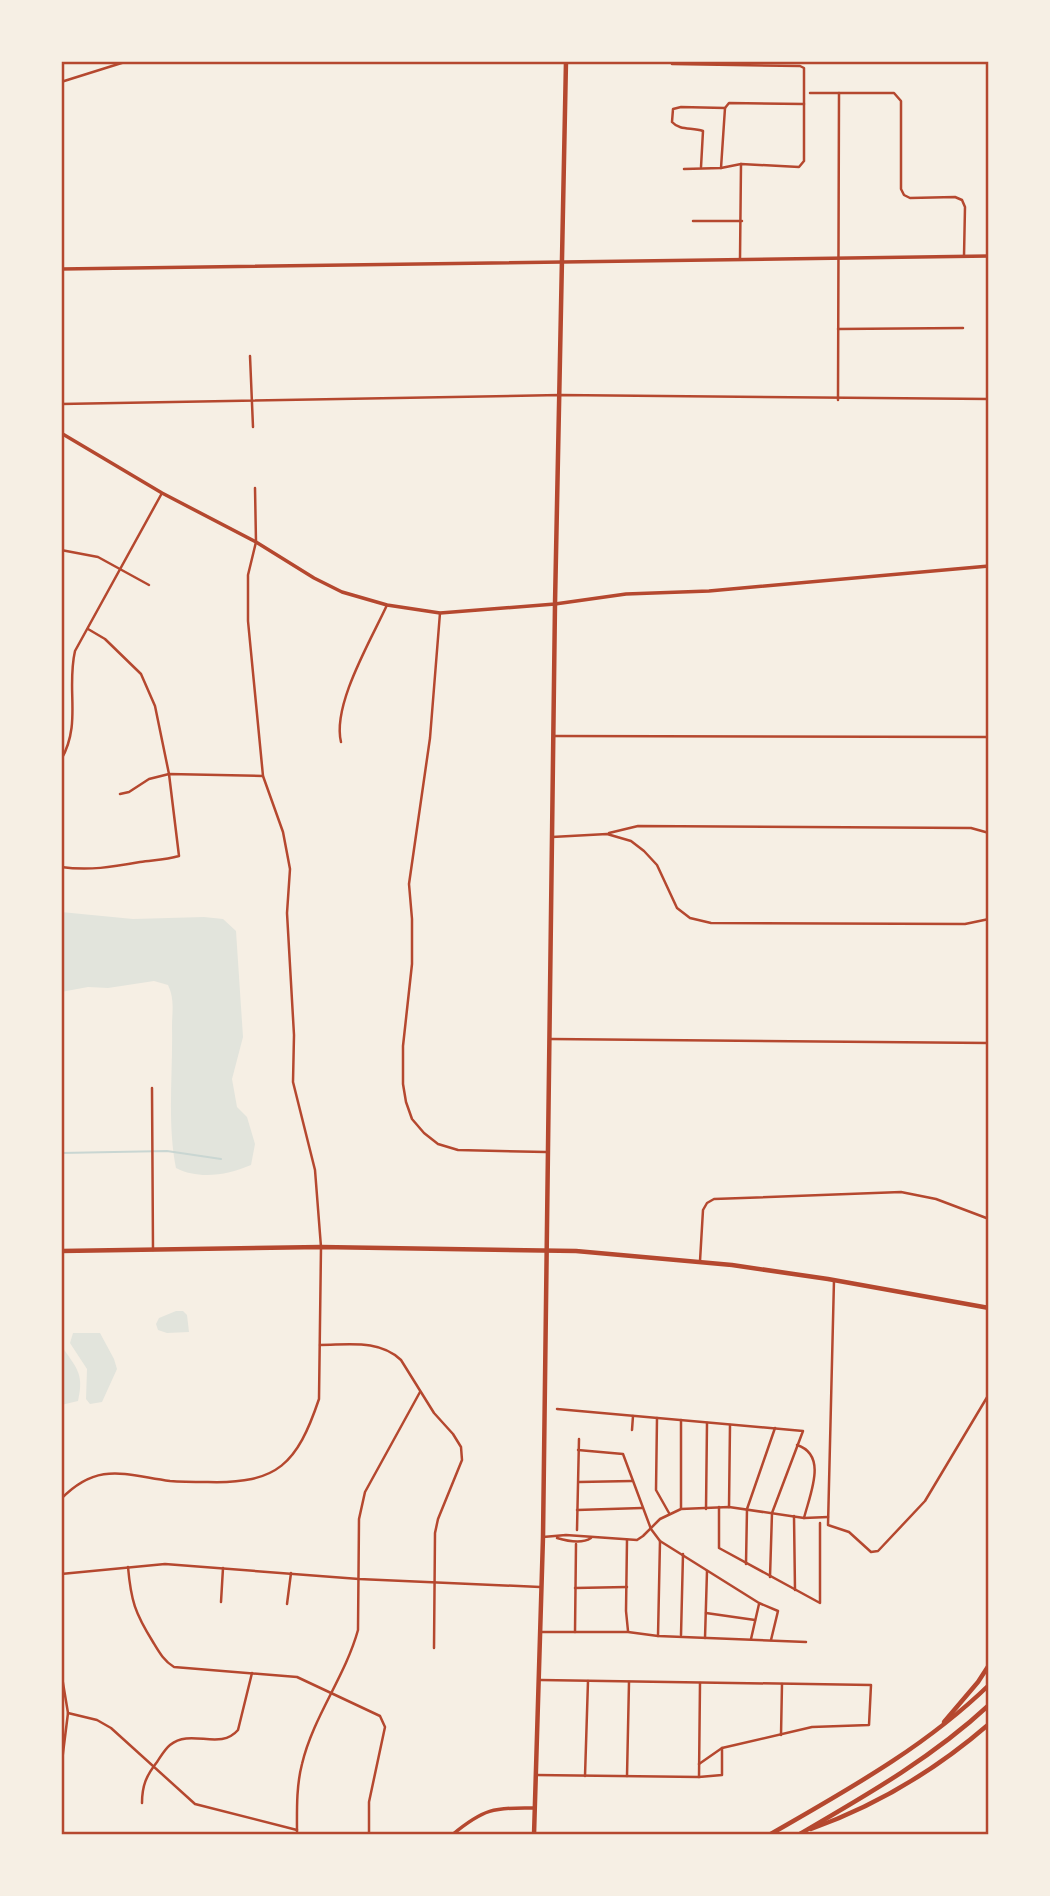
<svg xmlns="http://www.w3.org/2000/svg" width="1050" height="1896" viewBox="0 0 1050 1896" font-family="'Open Sans',sans-serif">
<style>
.green{fill:#e2e4dc}
.lines{fill:none;stroke-linecap:round;stroke-linejoin:round}
.stream{stroke:#c9d6d2;stroke-width:2}
.minor{stroke:#b5482f;stroke-width:2.5}
.tertiary{stroke:#b5482f;stroke-width:3.5}
.primary{stroke:#b5482f;stroke-width:4.5}
.motorway{stroke:#b5482f;stroke-width:4.5}
.neatline{fill:none;stroke:#b5482f;stroke-width:2.5}
</style>
<rect width="100%" height="100%" fill="#f6efe4"/>
<g class="green">
<path d="M61,912L133,919L204,917L223,919L236,931L243,1037L232,1079L237,1107L247,1117L255,1144L251,1165C228,1175 199,1180 176,1168C167,1123 173,1073 172,1027C172,1011 175,1000 168,985L154,981L108,988L88,987L61,992Z"/>
<path d="M176,1311H183L187,1315L189,1332L167,1333L158,1330L156,1324L159,1318Z"/>
<path d="M73,1333H100L114,1359L117,1369L102,1402L90,1404L86,1399L87,1369L70,1343Z"/>
<path d="M61,1345C75,1367 85,1372 78,1401L61,1405Z"/>
</g>
<g class="lines">
<path class="stream" d="M61,1153L167,1151L221,1159"/>
<g class="minor">
<path d="M672,64L800,66L804,68V161L799,167L741,164L721,168L684,169"/>
<path d="M61,82L128,61"/>
<path d="M810,93H894L901,101V189L904,195L910,198L955,197L962,200L965,207L964,256"/>
<path d="M701,167L703,131C692,127 680,131 672,122L673,109L681,107L725,108L729,103L804,104"/>
<path d="M721,168L725,108"/>
<path d="M693,221H742"/>
<path d="M740,259L741,164"/>
<path d="M838,329L963,328"/>
<path d="M250,356L253,427"/>
<path d="M838,400L839,93"/>
<path d="M61,404L560,395L989,399"/>
<path d="M61,550L98,557L149,585"/>
<path d="M440,613L430,738L409,884L412,919V964L403,1046V1084L406,1102L412,1119L424,1133L438,1144L458,1150L546,1152"/>
<path d="M555,736L989,737"/>
<path d="M341,742C332,705 371,640 387,605"/>
<path d="M61,760C82,723 66,690 75,651L162,493"/>
<path d="M120,794L129,792L149,779L169,774L263,776"/>
<path d="M609,833L638,826L971,828L989,833"/>
<path d="M552,837L607,834L631,841L644,851L657,865L677,908L690,918L711,923L965,924L989,919"/>
<path d="M61,867C89,871 112,867 140,862C153,860 165,860 179,856L169,774L155,706L141,674L105,639L88,629"/>
<path d="M551,1039L989,1043"/>
<path d="M152,1088L153,1250"/>
<path d="M700,1261L703,1210L707,1203L714,1199L901,1192L936,1199L989,1219"/>
<path d="M834,1280L828,1525L849,1532L871,1552L878,1551L925,1501L989,1394"/>
<path d="M320,1345C348,1345 379,1339 401,1360L434,1413L453,1434L461,1447L462,1460L438,1519L435,1533L434,1648"/>
<path d="M557,1409L803,1431L772,1513L770,1577"/>
<path d="M657,1418L656,1490L669,1513"/>
<path d="M632,1430L633,1416"/>
<path d="M797,1445C828,1455 810,1494 804,1518"/>
<path d="M578,1450L623,1454L651,1529L660,1541L759,1603L778,1611L771,1640"/>
<path d="M579,1482L632,1481"/>
<path d="M61,1499C98,1461 125,1475 170,1481C182,1482 195,1482 208,1482C278,1484 297,1464 319,1399L321,1247L315,1170L293,1082L294,1035L287,913L290,869L283,832L263,776L248,621V575L256,542L255,488"/>
<path d="M719,1507V1548L820,1603V1523"/>
<path d="M729,1507L730,1425"/>
<path d="M681,1508V1420"/>
<path d="M706,1509L707,1423"/>
<path d="M577,1510L642,1508"/>
<path d="M794,1516L795,1590"/>
<path d="M577,1530L579,1439"/>
<path d="M543,1537L566,1535L637,1540L643,1536L660,1519L681,1509L729,1507L804,1518L828,1517"/>
<path d="M557,1538C567,1541 582,1544 591,1538"/>
<path d="M627,1540L626,1611L628,1631"/>
<path d="M746,1564L747,1509L775,1428"/>
<path d="M128,1567C131,1601 135,1613 153,1642C159,1652 164,1661 174,1667L297,1677L380,1716L385,1727L369,1802V1835"/>
<path d="M61,1574L165,1564L359,1579L540,1587"/>
<path d="M575,1588L627,1587"/>
<path d="M221,1602L223,1568"/>
<path d="M287,1604L291,1573"/>
<path d="M706,1613L755,1620"/>
<path d="M540,1632H628L658,1636L806,1642"/>
<path d="M575,1632L576,1544"/>
<path d="M681,1635L683,1554"/>
<path d="M658,1636L660,1541"/>
<path d="M705,1638L707,1571"/>
<path d="M751,1639L759,1604"/>
<path d="M61,1671L68,1713L61,1769"/>
<path d="M541,1680L871,1685L869,1725L812,1727L722,1748L699,1764"/>
<path d="M68,1713L97,1720L111,1728L195,1804L297,1830"/>
<path d="M781,1735L782,1684"/>
<path d="M536,1775L699,1777L722,1775V1748"/>
<path d="M585,1776L588,1681"/>
<path d="M627,1776L629,1682"/>
<path d="M699,1777L700,1683"/>
<path d="M142,1803C142,1786 146,1776 157,1762C161,1756 165,1749 170,1745C191,1728 220,1751 238,1730L252,1673"/>
<path d="M297,1835C297,1812 296,1787 302,1764C313,1717 345,1677 358,1630L359,1519L365,1492L420,1392"/>
</g>
<g class="tertiary">
<path d="M61,269L989,256"/>
<path d="M61,433L162,493L256,542L314,578L342,592L387,605L440,613L555,604L626,594L709,591L989,566"/>
<path d="M452,1835C483,1809 494,1807 534,1808"/>
</g>
<g class="primary">
<path d="M61,1251L321,1247L576,1251L732,1265L828,1279L989,1308"/>
<path d="M534,1835L543,1537L555,604L566,61"/>
</g>
<g class="motorway">
<path d="M944,1722L978,1682L989,1665"/>
<path d="M811,1829C875,1806 937,1769 989,1724"/>
<path d="M769,1835C847,1790 924,1748 989,1685"/>
<path d="M798,1835C865,1796 932,1758 989,1705"/>
</g>
</g>
<rect width="1050" height="1896" fill="none" stroke="#f6efe4" stroke-width="126"/>
<rect x="63" y="63" width="924" height="1770" class="neatline"/>
</svg>
